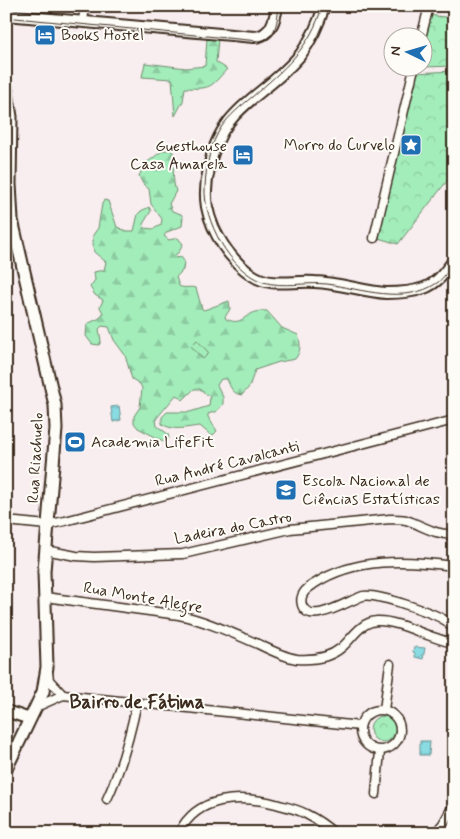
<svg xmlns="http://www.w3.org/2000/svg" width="460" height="839" viewBox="0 0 460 839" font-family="Mynerve,sans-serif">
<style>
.forest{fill:url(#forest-firs);stroke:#6f8c6c}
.park{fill:url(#park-crowns);stroke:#6f8c6c}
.garden{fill:#a3edbb;stroke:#6f8c6c}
.water{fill:url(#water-waves);stroke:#6a9594}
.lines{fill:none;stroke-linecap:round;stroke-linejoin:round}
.minor-casing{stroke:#3b2a1e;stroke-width:11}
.tertiary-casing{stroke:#3b2a1e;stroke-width:14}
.secondary-casing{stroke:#3b2a1e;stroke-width:15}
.minor{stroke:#fdfcf7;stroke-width:8}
.tertiary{stroke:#fdfcf7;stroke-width:10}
.secondary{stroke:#fdfcf7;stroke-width:11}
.tram{stroke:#3b2a1e;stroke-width:1}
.labels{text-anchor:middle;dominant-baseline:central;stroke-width:4;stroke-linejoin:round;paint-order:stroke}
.poi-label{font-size:16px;fill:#3b2a1e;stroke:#fdfcf7;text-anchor:start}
.street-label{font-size:16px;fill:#3b2a1e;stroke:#fdfcf7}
.quarter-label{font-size:19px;font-weight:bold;fill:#3b2a1e;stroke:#fdfcf7}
</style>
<defs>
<pattern id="forest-firs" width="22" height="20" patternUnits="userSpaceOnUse" patternTransform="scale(1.25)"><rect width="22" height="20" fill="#a3edbb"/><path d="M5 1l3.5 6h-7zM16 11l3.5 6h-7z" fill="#8dcba0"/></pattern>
<pattern id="park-crowns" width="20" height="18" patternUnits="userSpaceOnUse" patternTransform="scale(1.25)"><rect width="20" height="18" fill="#a3edbb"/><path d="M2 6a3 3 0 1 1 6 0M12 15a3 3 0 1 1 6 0" fill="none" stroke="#8dcba0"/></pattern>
<pattern id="water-waves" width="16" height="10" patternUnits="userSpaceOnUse" patternTransform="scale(1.25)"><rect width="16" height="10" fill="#8adce3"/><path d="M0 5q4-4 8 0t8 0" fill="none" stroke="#78bdc2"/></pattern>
</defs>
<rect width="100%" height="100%" fill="#f8edef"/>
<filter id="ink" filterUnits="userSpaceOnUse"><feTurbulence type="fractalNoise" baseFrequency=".02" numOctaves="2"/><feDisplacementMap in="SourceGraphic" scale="10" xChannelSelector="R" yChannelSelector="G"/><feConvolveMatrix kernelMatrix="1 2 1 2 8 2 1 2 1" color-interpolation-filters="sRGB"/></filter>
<g filter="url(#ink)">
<g class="forest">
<path d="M207,39H218L216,62L227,69C210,88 211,89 185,88L183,101L175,116L172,79L142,77L145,63L186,68L205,66Z"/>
<path d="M166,150H172L173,152C174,163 172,182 176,191L169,204L172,211L181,214L183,217L182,226L167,232L164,236L169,240L178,238L183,244L179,252L175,255L176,258L181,257L184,261L183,270L176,277L179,286C184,289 190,286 196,288L202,309L204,310L229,301L230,309L225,317L226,319C245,328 244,309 267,311L282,328L298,335C301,345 301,351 295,359L279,362L255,370L249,387L242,395C232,394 230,386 227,379H221L217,385L223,397V404L217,411L208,414V417L217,431L212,436L200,426C187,427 174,432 162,424V417L167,412H190L209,406L210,397L200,389H194L183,400L176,395L156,419L157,426L168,434L169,438L165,442L138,428L134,423V416L140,407L142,388L140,384L132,379L125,355L114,340L109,327L102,326L99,329L101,341L99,345L92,344L86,336L87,324L100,318L103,313L100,307L103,300L95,295L90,287L95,280L94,272L104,270L106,262L94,252L93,246V235L98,228L102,204L104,200L108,201L117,227L126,231H134L138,214L141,211L149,207L151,211L143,224L144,228L153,229L161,225L162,219L151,204L149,189L143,184L139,176L145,164L162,151Z"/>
</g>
<g class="park">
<path d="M427,15L454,18V66L423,67L422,38Z"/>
<path d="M454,71V172L398,244L375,237L414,73Z"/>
<circle cx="383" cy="729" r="13"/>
</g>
<path class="garden" d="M197,340L209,353L203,359L191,346Z"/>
<g class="water">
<path d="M119,406L121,420L113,422L111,407Z"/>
<path d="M414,647L425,648L423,659L415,657V653L413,652Z"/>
<path d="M420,741H430L429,755H420Z"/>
</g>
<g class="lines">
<g class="minor-casing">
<g id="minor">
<path d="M83,21L85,6"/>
<path d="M421,38L429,6"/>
<path d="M374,238L414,68"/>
<path d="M6,521L47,525L65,521L454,420"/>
<path d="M45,550L76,556L94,557L183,554L290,529L390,519C395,519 401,519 406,520C422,525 436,536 454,534"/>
<path d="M454,566C407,560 355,557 314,584C306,589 299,595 302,605C309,627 351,599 363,596C376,593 435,613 446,621C449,623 451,627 454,629"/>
<path d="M45,597L179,615C207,621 232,633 258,644C270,650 284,657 297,659C312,660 329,658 341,648C352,639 360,622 377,621C399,620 430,639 454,643"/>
<path d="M48,672L49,680L63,695"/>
<path d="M36,707L63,695L360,726"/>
<circle cx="380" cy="730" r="20"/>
<path d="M384,710L390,664"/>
<path d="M376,794L380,751"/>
<path d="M107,799C122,767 130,736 137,702"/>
<path d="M179,833C197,795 241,795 276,804C286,807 297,809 306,814C316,819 326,826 334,833"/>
<path d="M435,833L443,824L454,804"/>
</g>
</g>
<g class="tertiary-casing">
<g id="tertiary">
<path d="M324,6C319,23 311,40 301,54C265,98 220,105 209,169C206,181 205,195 207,207C212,233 230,260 252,275C271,288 294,280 315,282C339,283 363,291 386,293C398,293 413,292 424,288C438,283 445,272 454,260"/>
<path d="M6,15L254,37C271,36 275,20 277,6"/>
<path d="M6,711L30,719"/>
</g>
</g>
<g class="secondary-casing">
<path id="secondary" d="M6,86L11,117L10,184L12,220L55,405L56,429L44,571L47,667L43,692L6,769"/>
</g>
<use href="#minor" class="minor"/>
<use href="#tertiary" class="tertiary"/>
<use href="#secondary" class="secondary"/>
<g class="tram">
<path d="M322,6C311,48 283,70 252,97C241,106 230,115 222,126C210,144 206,166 205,187C203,220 230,271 263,282C283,288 306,282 327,284C361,289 405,305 437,283C444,278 449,269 454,262"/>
<path d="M15,18L259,41C277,38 277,21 279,6"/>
</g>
</g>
</g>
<defs>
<g id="hotel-square" transform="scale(1.125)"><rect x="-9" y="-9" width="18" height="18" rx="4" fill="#1f6fb2" stroke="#fdfcf7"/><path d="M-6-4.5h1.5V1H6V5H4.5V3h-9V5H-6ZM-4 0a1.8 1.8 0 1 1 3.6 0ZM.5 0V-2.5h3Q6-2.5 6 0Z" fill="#fff"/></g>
<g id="sight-square" transform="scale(1.125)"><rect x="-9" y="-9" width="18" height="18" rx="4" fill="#1f6fb2" stroke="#fdfcf7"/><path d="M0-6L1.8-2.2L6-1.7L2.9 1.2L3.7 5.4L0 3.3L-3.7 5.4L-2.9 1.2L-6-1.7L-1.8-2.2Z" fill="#fff"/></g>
<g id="stadium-square" transform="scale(1.125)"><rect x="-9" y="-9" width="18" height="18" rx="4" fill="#1f6fb2" stroke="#fdfcf7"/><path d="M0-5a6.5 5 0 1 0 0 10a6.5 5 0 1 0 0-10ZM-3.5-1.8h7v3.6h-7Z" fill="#fff"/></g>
<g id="university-square" transform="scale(1.125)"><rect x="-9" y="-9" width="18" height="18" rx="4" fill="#1f6fb2" stroke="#fdfcf7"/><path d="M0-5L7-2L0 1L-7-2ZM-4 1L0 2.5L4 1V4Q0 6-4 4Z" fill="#fff"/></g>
</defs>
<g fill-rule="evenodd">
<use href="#hotel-square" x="45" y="35"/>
<use href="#sight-square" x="411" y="145"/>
<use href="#hotel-square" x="243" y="155"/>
<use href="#stadium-square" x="75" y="442"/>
<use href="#university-square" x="286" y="490"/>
</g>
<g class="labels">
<g class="poi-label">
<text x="61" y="35">Books Hostel</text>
<text x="395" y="145" text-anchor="end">Morro do Curvelo</text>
<text x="227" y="146" text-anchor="end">Guesthouse<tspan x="227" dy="18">Casa Amarela</tspan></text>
<text x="91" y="442">Academia LifeFit</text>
<text x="302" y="481">Escola Nacional de<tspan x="302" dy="18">Ciências Estatísticas</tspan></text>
</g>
<g class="street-label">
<text transform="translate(36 458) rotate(-87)">Rua Riachuelo</text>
<text transform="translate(227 464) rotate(-14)">Rua André Cavalcanti</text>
<text transform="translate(233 528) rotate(-11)">Ladeira do Castro</text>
<text transform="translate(143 598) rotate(10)">Rua Monte Alegre</text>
</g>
<g class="quarter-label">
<text x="137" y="702">Bairro de Fátima</text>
</g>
</g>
<rect width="460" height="839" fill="none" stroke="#fdfcf7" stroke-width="25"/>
<rect x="12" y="12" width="435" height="814" fill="none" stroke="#3b2a1e" stroke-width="2" filter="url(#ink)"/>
<g transform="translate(408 52) rotate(275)"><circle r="24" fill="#fdfcf7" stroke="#afa8a0"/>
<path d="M0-4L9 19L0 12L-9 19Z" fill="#1f6fb2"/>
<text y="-8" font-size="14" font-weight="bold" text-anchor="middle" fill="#3b2a1e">N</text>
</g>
</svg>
